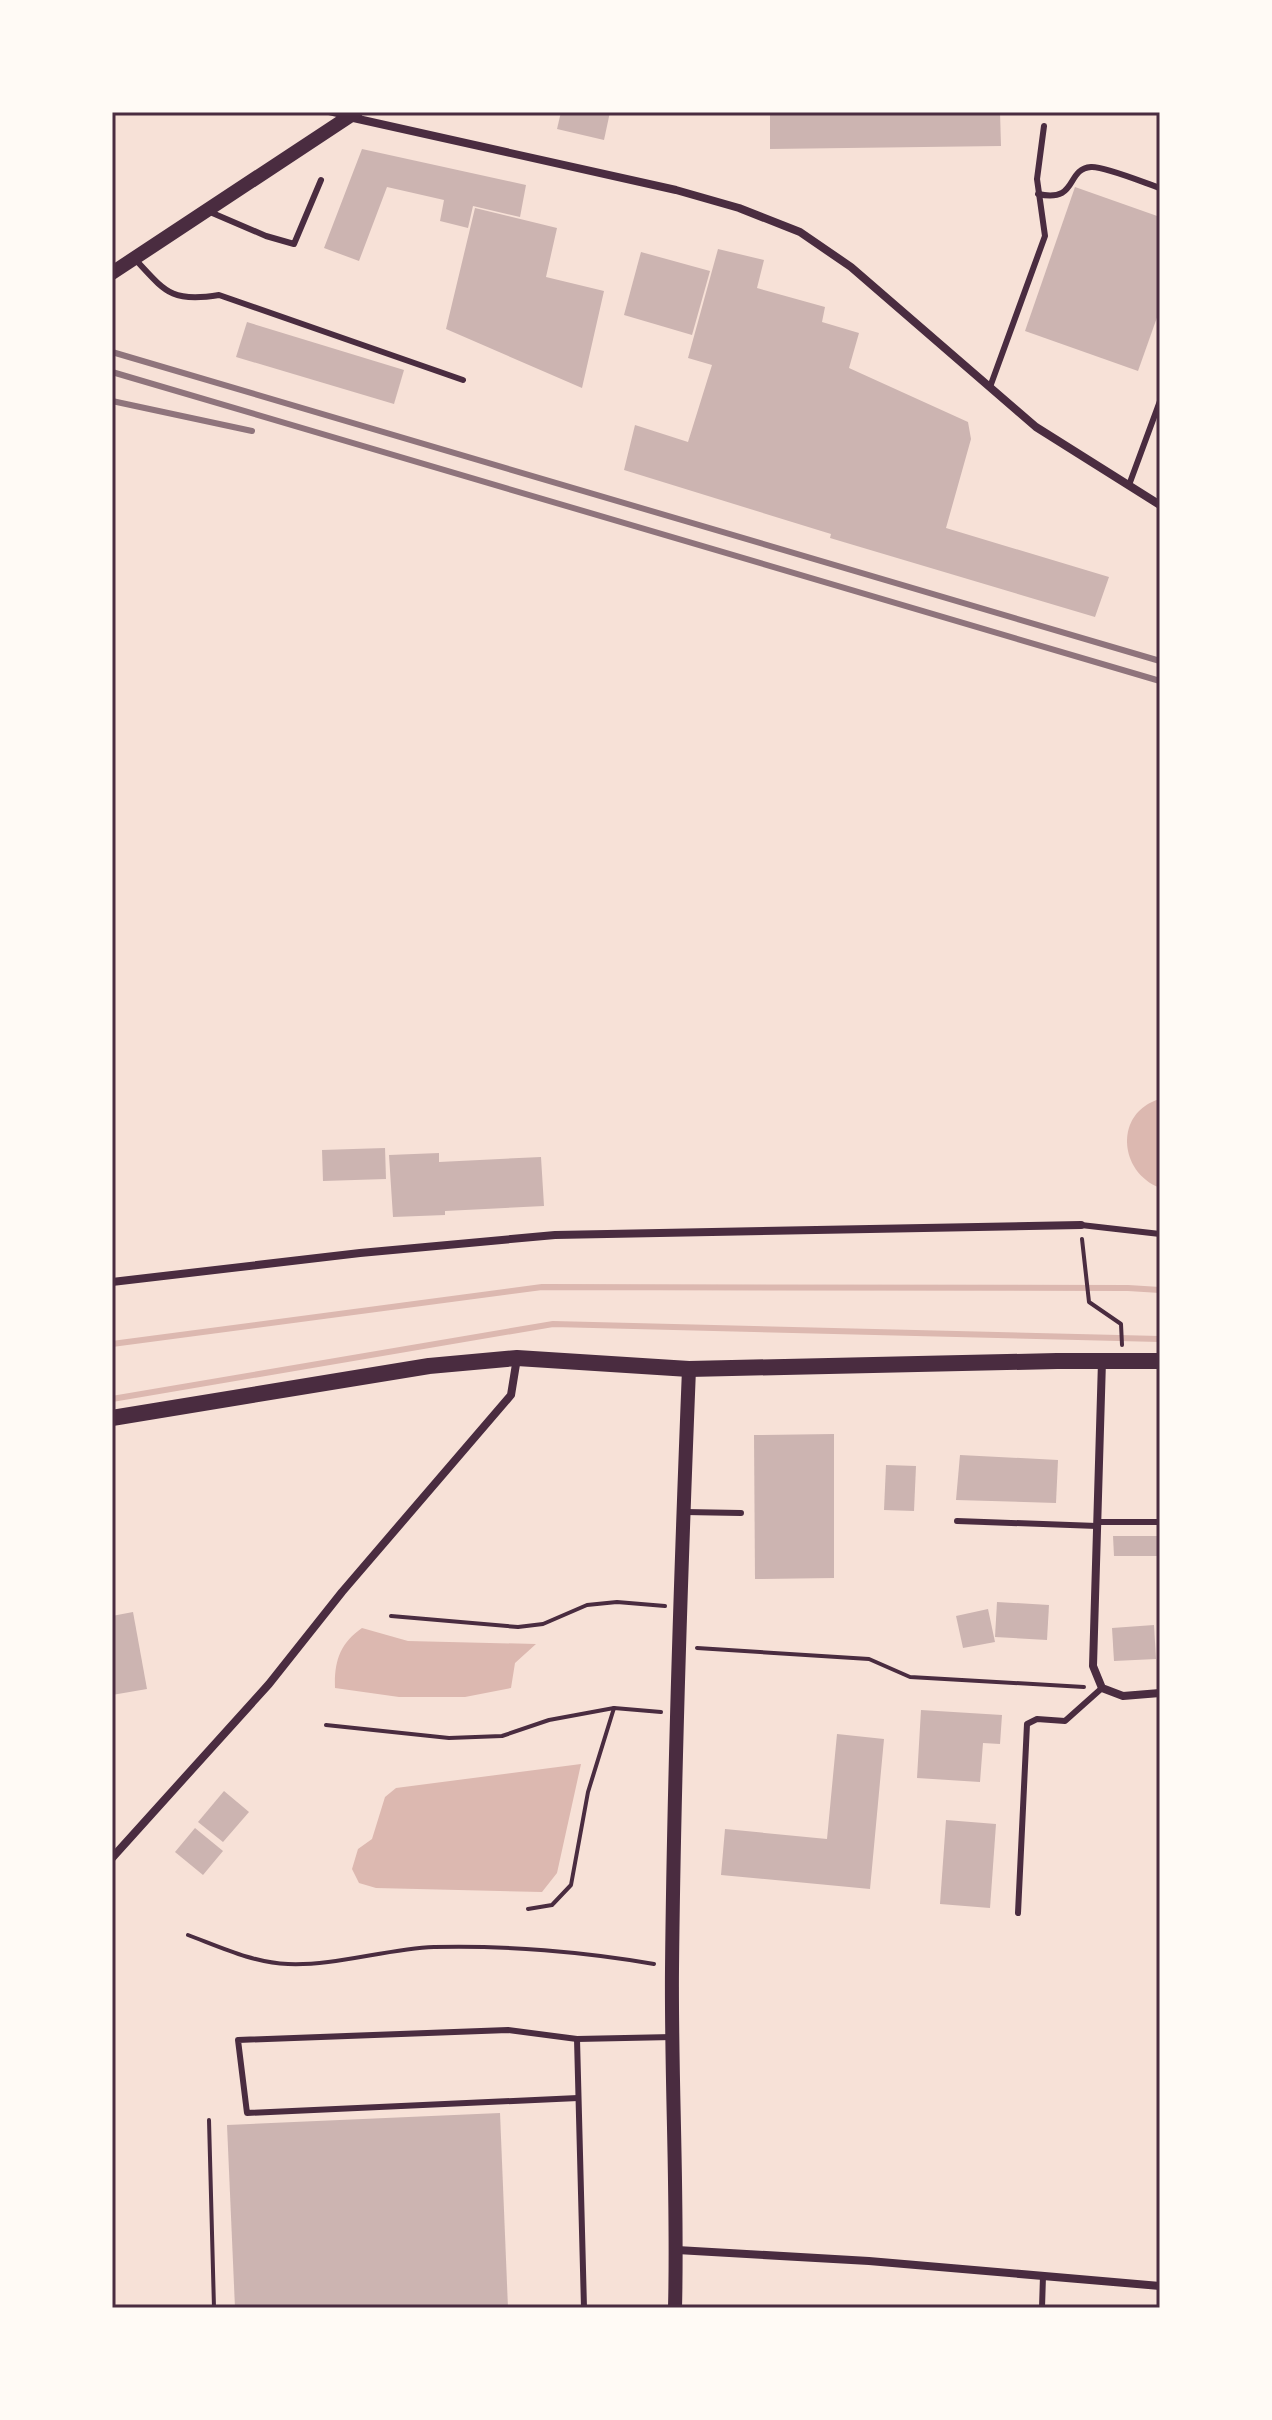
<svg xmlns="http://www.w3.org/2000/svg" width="1272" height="2420" viewBox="0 0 1272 2420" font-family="Merriweather,serif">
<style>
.water{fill:#dcb8b0}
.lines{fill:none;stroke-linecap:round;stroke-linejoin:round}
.stream{stroke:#dcb8b0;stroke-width:6}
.building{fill:#ccb4b1}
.path{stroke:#4a2c40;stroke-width:4}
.service{stroke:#4a2c40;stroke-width:6}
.minor{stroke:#4a2c40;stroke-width:8}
.tertiary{stroke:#4a2c40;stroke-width:14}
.secondary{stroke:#4a2c40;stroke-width:16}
.rail{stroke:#8f747c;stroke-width:6}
.neatline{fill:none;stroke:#4a2c40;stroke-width:3}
</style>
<rect width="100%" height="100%" fill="#f7e1d7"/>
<g class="water">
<path d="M1160,1099V1188C1118,1172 1114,1112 1160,1099Z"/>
<path d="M362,1628L408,1641L536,1644L515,1663L511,1688L465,1697H399L335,1688C334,1662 340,1643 362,1628Z"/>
<path d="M581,1764L557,1873L542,1892L376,1888L359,1883L352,1869L358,1849L372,1839L385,1797L396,1788Z"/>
</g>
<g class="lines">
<g class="stream">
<path d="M112,1344L542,1287L1128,1288L1160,1290"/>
<path d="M112,1399L553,1324L1160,1339"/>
</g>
</g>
<g class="building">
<path d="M561,112H610L604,140L557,129Z"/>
<path d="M770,112H1000L1001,146L770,149Z"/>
<path d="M362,149L526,185L520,217L473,206L468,228L440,221L444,200L387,187L359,261L324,248Z"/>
<path d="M1075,187L1160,217V309L1138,371L1025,331Z"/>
<path d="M475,208L557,228L546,277L604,291L582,388L446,329Z"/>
<path d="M718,249L764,260L757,288L825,307L822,322L859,333L849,368L968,422L971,439L946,528L1109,577L1095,617L830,538L831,534L624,470L635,425L688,442L712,365L688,358Z"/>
<path d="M641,252L710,271L692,335L624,315Z"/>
<path d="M247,322L404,370L394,404L236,357Z"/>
<path d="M385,1148L386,1179L323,1181L322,1150Z"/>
<path d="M439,1153V1162L541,1157L544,1206L445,1211V1215L393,1217L389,1155Z"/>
<path d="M834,1434V1578L755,1579L754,1435Z"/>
<path d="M960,1455L1058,1460L1056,1503L956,1500Z"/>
<path d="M886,1465L916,1466L914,1511L884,1510Z"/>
<path d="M1113,1536H1160V1556H1114Z"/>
<path d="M997,1602L1049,1605L1047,1640L995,1637Z"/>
<path d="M988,1609L995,1642L963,1648L956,1616Z"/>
<path d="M133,1612L147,1689L112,1695V1616Z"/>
<path d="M1154,1625L1156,1659L1114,1661L1112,1628Z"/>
<path d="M921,1710L1002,1715L1000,1744L983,1743L980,1782L917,1778Z"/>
<path d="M837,1734L884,1739L870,1889L721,1875L725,1829L827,1839Z"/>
<path d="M224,1791L249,1812L223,1842L198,1822Z"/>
<path d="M946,1820L996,1824L990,1908L940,1904Z"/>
<path d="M195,1828L223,1851L203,1875L175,1852Z"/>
<path d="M500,2113L508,2308H235L227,2125Z"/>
</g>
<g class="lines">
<g class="path">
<path d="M1082,1239L1089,1302L1121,1324L1122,1345"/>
<path d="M391,1616L518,1627L543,1624L587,1605L617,1602L665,1606"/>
<path d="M697,1648L869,1659L910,1677L1084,1687"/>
<path d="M326,1725L449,1738L502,1736L549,1720L614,1708L661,1712"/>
<path d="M528,1909L552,1905L571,1885L588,1792L614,1708"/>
<path d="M188,1935C220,1947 254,1963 288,1964C335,1966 386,1949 434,1947C504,1945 585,1952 654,1964"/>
<path d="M209,2120L214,2308"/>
</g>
<g class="service">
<path d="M329,112L346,116"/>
<path d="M1038,194C1079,203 1065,169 1091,167C1104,166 1145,183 1160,188"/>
<path d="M210,212L266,236L294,244L321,180"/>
<path d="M134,258C165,291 170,303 219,295L463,380"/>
<path d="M990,387L1045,236L1037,179L1044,126"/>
<path d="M1129,485L1160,401"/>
<path d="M1081,1225L1160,1234"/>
<path d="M685,1512L741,1513"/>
<path d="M957,1521L1097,1526"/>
<path d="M1097,1522H1160"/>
<path d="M1018,1913L1027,1724L1037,1719L1065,1721L1102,1688"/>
<path d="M577,2039L584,2308"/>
<path d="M578,2098L247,2113L238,2040L508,2030L577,2039L673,2037"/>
<path d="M1042,2308L1043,2276"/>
</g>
<g class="minor">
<path d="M349,117L676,190L739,208L800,232L851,267L1036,427L1160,505"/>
<path d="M112,1282L360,1253L555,1235L1081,1225"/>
<path d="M1102,1361L1093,1666L1102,1688L1123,1696L1160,1693"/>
<path d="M112,1858L269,1684L342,1592L511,1395L517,1358"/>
<path d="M677,2250L869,2261L1160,2286"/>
</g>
<g class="tertiary">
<path d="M112,273L356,112"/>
<path d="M675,2308C678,2195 671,2082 672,1969C674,1769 681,1569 689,1369"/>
</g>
<path class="secondary" d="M112,1418L429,1366L517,1358L689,1369L1057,1361H1160"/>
<g class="rail">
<path d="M112,352L1160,661"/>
<path d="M112,372L1160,681"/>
<path d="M112,401L252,431"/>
</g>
</g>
<rect width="1272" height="2420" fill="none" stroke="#fffaf5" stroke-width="228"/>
<rect x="114" y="114" width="1044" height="2192" class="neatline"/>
</svg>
